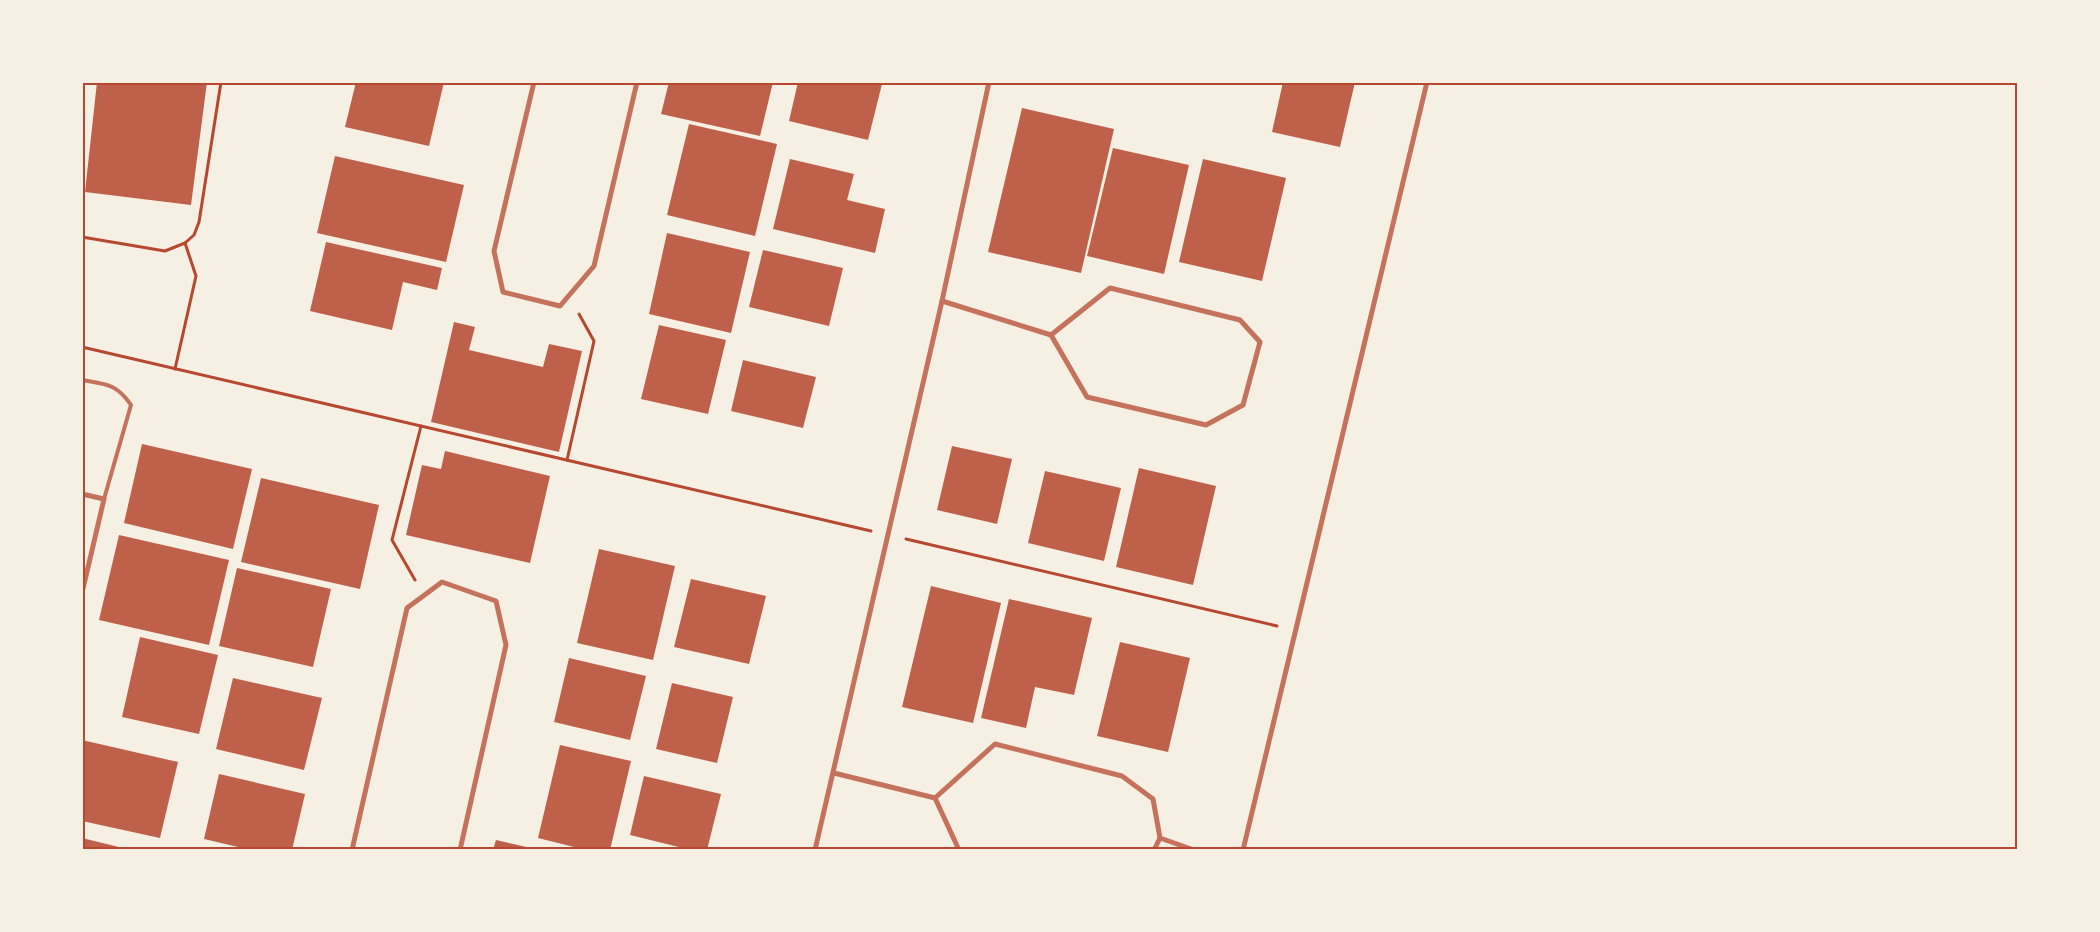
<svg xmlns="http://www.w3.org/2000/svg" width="2100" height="932" viewBox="0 0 2100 932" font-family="'Noto Sans',sans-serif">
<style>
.building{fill:#bf614a}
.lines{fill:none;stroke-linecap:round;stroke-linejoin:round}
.path{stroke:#b5482f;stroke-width:3}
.service{stroke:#c5725c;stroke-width:4}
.minor{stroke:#c5725c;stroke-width:5}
.neatline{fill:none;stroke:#b5482f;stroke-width:2}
</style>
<rect width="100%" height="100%" fill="#f6efe4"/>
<g class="building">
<path d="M97,82H207L191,205L85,192Z"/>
<path d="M356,82H444L429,146L345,127Z"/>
<path d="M669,82H773L760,136L661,114Z"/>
<path d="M798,82L882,84L868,140L789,121Z"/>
<path d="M1283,82H1355L1340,147L1272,132Z"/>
<path d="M1022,108L1114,129L1081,273L988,252Z"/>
<path d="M689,124L777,144L755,236L667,215Z"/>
<path d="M1113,148L1189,165L1164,274L1087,256Z"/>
<path d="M335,156L464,185L446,262L317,233Z"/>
<path d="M790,159L854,174L847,200L885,209L875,253L773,229Z"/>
<path d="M1203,159L1286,178L1262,281L1179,262Z"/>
<path d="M667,233L750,252L731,333L649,314Z"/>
<path d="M326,242L442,268L437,290L403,282L392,330L310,311Z"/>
<path d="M763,250L843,268L829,326L749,307Z"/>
<path d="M454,322L475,327L469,350L543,367L549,344L582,351L559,452L431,422Z"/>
<path d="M659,325L726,340L708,414L641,399Z"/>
<path d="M743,360L816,377L803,428L731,411Z"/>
<path d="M142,444L252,469L233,549L124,523Z"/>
<path d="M952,446L1012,459L997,524L937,510Z"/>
<path d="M445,451L550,476L530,563L406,535L422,465L441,469Z"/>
<path d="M1139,468L1216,486L1193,585L1116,567Z"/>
<path d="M1045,471L1121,488L1104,561L1028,543Z"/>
<path d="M261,478L379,505L360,589L241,562Z"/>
<path d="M119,535L229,560L209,645L99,620Z"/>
<path d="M599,549L675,566L653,660L577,643Z"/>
<path d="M237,568L331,589L313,667L219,646Z"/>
<path d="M691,579L766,596L749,664L674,647Z"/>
<path d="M931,586L1001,603L973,723L902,707Z"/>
<path d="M1009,599L1092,618L1074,695L1035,687L1026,728L981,718Z"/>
<path d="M140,637L218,655L199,734L122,717Z"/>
<path d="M1120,642L1190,658L1168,752L1097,736Z"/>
<path d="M569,658L646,676L630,740L554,722Z"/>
<path d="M233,678L322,698L304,770L216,749Z"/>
<path d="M672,683L733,697L717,763L656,749Z"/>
<path d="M82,740L178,762L160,838L82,821Z"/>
<path d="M560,745L631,761L610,850H586L538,838Z"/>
<path d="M219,774L305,794L292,850H251L204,839Z"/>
<path d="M644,776L721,794L707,850H691L630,835Z"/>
<path d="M82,838L127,849V850H82Z"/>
<path d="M496,840L535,849V850H493Z"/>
</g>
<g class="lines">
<g class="path">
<path d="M82,237L165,251L185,243L194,235L199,222L221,82"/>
<path d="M82,347L871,531"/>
<path d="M175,369L196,276L185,243"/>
<path d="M567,460L594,341L579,314"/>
<path d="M906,539L1277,626"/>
<path d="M415,580L392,540L421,426"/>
</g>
<path class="service" d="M82,380C106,384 117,384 131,405L104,499"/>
<g class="minor">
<path d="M534,82L494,251L503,292L560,306L594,266L637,82"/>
<path d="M942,301L1051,335L1087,397L1206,425L1243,405L1260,342L1240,320L1110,288L1051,335"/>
<path d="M82,494L104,499L82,593"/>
<path d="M834,773L935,798"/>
<path d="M935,798L995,744L1122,776L1153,799L1160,838L1154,850"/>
<path d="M935,798L959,850"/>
<path d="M1160,838L1194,850"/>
<path d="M352,850L407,608L442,582L496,601L506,645L460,850"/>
<path d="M815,850L942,301L989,82"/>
<path d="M1243,850L1427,82"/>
</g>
</g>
<rect width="2100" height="932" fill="none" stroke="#f6efe4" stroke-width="168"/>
<rect x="84" y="84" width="1932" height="764" class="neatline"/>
</svg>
